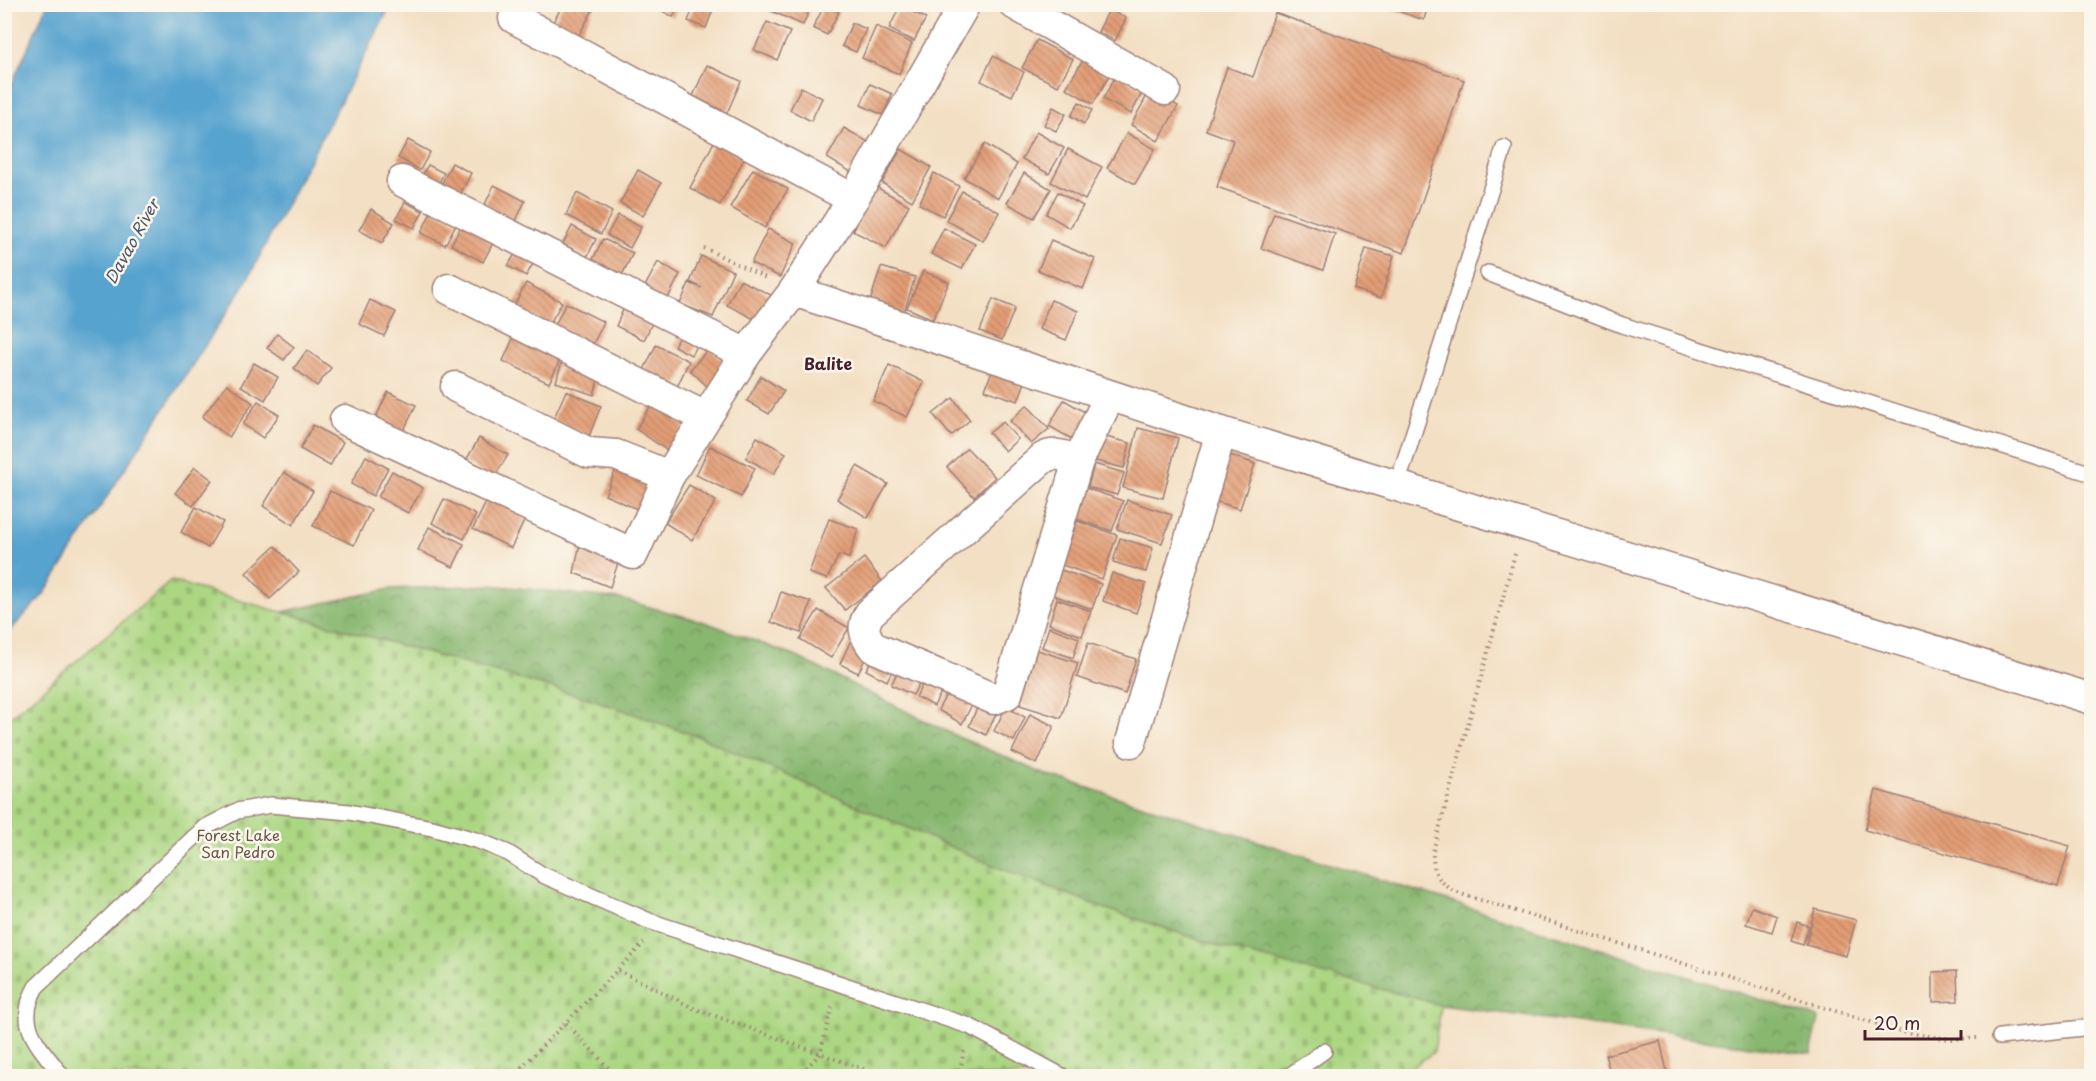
<svg xmlns="http://www.w3.org/2000/svg" width="2096" height="1081" viewBox="0 0 2096 1081" font-family="'Playpen Sans',sans-serif">
<style>
.forest{fill:url(#forest-crowns);stroke:#696b4e;stroke-width:1.5}
.cemetery{fill:url(#cemetery-stones);stroke:#7a7a56;stroke-width:1.5}
.water{fill:#57a3cf;stroke:#50617d;stroke-width:1.5}
.building{fill:url(#building-back-hatch)}
.lines{fill:none;stroke-linecap:round;stroke-linejoin:round}
.lane-casing{stroke:#9e7f77;stroke-width:18}
.street-casing{stroke:#9e7f77;stroke-width:33}
.path{stroke:#9e7f77;stroke-width:4;stroke-dasharray:1.5 4.5;stroke-linecap:butt}
.lane{stroke:#fff;stroke-width:15}
.street{stroke:#fff;stroke-width:30}
.labels{text-anchor:middle;dominant-baseline:central;stroke-width:5;stroke-linejoin:round;paint-order:stroke}
.park-label{font-size:15px;fill:#675645;stroke:#fbf7ec}
.water-label{font-size:16px;font-style:italic;fill:#4f546d;stroke:#fbf7ec}
.neighbourhood-label{font-size:16px;font-weight:bold;fill:#4a1f2b;stroke:#fbf7ec}
</style>
<defs>
<pattern id="forest-crowns" width="20" height="18" patternUnits="userSpaceOnUse" patternTransform="scale(1.5)"><rect width="20" height="18" fill="#88b770"/><path d="M2 6a3 3 0 1 1 6 0M12 15a3 3 0 1 1 6 0" fill="none" stroke="#71945c"/></pattern>
<pattern id="cemetery-stones" width="16" height="16" patternUnits="userSpaceOnUse" patternTransform="scale(1.5)"><rect width="16" height="16" fill="#abd682"/><path d="M2 7V4a2 2 0 0 1 4 0v3zM10 15v-3a2 2 0 0 1 4 0v3z" fill="#95b770"/></pattern>
<pattern id="building-back-hatch" width="6" height="6" patternUnits="userSpaceOnUse" patternTransform="scale(1.5)"><rect width="6" height="6" fill="#e39e76"/><path d="M-1 5l2 2M0 0l6 6M5-1l2 2" fill="none" stroke="#ba8061"/></pattern>
</defs>
<rect width="100%" height="100%" fill="#fbf7ec"/>
<filter id="ink" filterUnits="userSpaceOnUse"><feTurbulence type="fractalNoise" baseFrequency=".0167" numOctaves="2"/><feDisplacementMap in="SourceGraphic" scale="12" xChannelSelector="R" yChannelSelector="G"/><feConvolveMatrix kernelMatrix="1 2 1 2 8 2 1 2 1" color-interpolation-filters="sRGB"/></filter>
<filter id="wash" filterUnits="userSpaceOnUse"><feTurbulence type="fractalNoise" baseFrequency=".008" numOctaves="4" result="noise"/><feDisplacementMap in="SourceGraphic" scale="24" xChannelSelector="R" yChannelSelector="G"/><feGaussianBlur stdDeviation="1.35" result="paint"/><feColorMatrix in="noise" values="0 0 0 0 0 0 0 0 0 0 0 0 0 0 0 0 0 1.4 0 .05"/><feComposite in="paint" operator="in"/></filter>
<g filter="url(#wash)">
<rect width="100%" height="100%" fill="#f3dfc3"/>
<path class="forest" d="M491,585L620,599L705,622L795,656L950,733L1044,774L1819,1018L1811,1054L1441,1005L1221,947L1106,909L992,865L702,738L594,700L282,612L390,589Z"/>
<path class="cemetery" d="M171,581L594,700L702,738L992,865L1106,909L1221,947L1441,1005L1434,1052L1399,1076H5L4,722Z"/>
<path class="water" d="M47,5H391L245,284L44,594L5,636V99Z"/>
<g id="blocks">
<g class="building">
<path d="M563,4H596L578,37L553,23Z"/>
<path d="M650,4H680L673,17Z"/>
<path d="M695,4H715L706,28L688,21Z"/>
<path d="M771,4H812L803,25L769,10Z"/>
<path d="M825,4L839,12L827,35L813,28Z"/>
<path d="M1377,4H1428L1424,20Z"/>
<path d="M900,6L926,18L914,41L889,29Z"/>
<path d="M1109,10L1126,18L1115,41L1098,32Z"/>
<path d="M1275,13L1464,80L1404,253L1217,187L1233,140L1206,130L1227,67L1253,77Z"/>
<path d="M767,22L790,32L777,60L754,50Z"/>
<path d="M852,23L866,29L856,52L842,46Z"/>
<path d="M876,26L912,43L899,74L862,58Z"/>
<path d="M1037,40L1073,59L1058,86L1022,68Z"/>
<path d="M993,56L1024,72L1012,96L981,81Z"/>
<path d="M1083,60L1109,76L1093,104L1066,88Z"/>
<path d="M707,65L741,81L727,113L693,96Z"/>
<path d="M1116,75L1144,89L1131,114L1103,99Z"/>
<path d="M870,84L892,94L883,115L861,105Z"/>
<path d="M801,87L822,98L811,121L790,110Z"/>
<path d="M1150,90L1178,106L1158,141L1131,125Z"/>
<path d="M1079,102L1092,110L1084,124L1071,116Z"/>
<path d="M1053,107L1066,114L1056,131L1044,125Z"/>
<path d="M844,128L868,142L851,172L827,158Z"/>
<path d="M1036,132L1064,148L1049,174L1022,159Z"/>
<path d="M1127,133L1155,149L1135,184L1107,168Z"/>
<path d="M408,140L430,152L420,170L398,158Z"/>
<path d="M714,142L744,159L720,205L690,188Z"/>
<path d="M985,144L1017,164L998,198L964,178Z"/>
<path d="M901,149L931,167L912,201L882,183Z"/>
<path d="M1068,149L1102,167L1085,200L1051,182Z"/>
<path d="M452,163L471,173L459,197L440,187Z"/>
<path d="M428,165L444,173L435,191L419,181Z"/>
<path d="M753,169L788,189L765,228L730,207Z"/>
<path d="M638,170L661,183L643,216L620,203Z"/>
<path d="M934,173L959,186L943,216L919,204Z"/>
<path d="M1024,173L1051,189L1034,218L1007,203Z"/>
<path d="M494,185L525,201L513,227L482,211Z"/>
<path d="M876,187L909,205L886,248L853,231Z"/>
<path d="M962,191L999,212L983,241L946,220Z"/>
<path d="M1058,192L1083,206L1070,228L1046,214Z"/>
<path d="M577,193L612,212L601,234L566,215Z"/>
<path d="M405,202L423,211L414,228L396,219Z"/>
<path d="M371,209L394,223L382,243L359,230Z"/>
<path d="M432,210L457,222L445,245L421,233Z"/>
<path d="M1274,213L1335,234L1323,270L1261,248Z"/>
<path d="M618,215L641,227L630,248L607,235Z"/>
<path d="M464,221L495,239L483,262L451,245Z"/>
<path d="M572,226L596,239L587,257L563,244Z"/>
<path d="M944,228L975,244L962,269L931,254Z"/>
<path d="M768,229L796,243L780,277L751,263Z"/>
<path d="M603,239L633,253L620,279L590,265Z"/>
<path d="M1051,240L1095,259L1083,289L1038,270Z"/>
<path d="M519,247L537,257L526,276L508,266Z"/>
<path d="M1366,248L1394,256L1381,298L1354,289Z"/>
<path d="M701,256L733,271L713,317L680,304L689,283L702,288L690,282Z"/>
<path d="M658,262L680,274L665,304L642,292Z"/>
<path d="M881,267L915,277L903,316L869,305Z"/>
<path d="M923,271L949,282L933,319L907,308Z"/>
<path d="M740,280L771,295L758,321L727,305Z"/>
<path d="M526,283L562,302L549,325L514,306Z"/>
<path d="M993,299L1015,308L1002,340L980,331Z"/>
<path d="M370,300L396,312L384,336L359,324Z"/>
<path d="M1051,300L1078,311L1066,340L1039,329Z"/>
<path d="M566,303L604,322L592,346L554,327Z"/>
<path d="M626,303L655,317L644,340L616,326Z"/>
<path d="M683,329L700,339L691,355L674,346Z"/>
<path d="M277,334L294,347L284,360L267,348Z"/>
<path d="M515,334L562,356L549,383L503,361Z"/>
<path d="M656,345L689,361L677,387L643,372Z"/>
<path d="M709,348L733,370L713,392L690,370Z"/>
<path d="M307,350L331,368L317,386L294,368Z"/>
<path d="M562,361L600,373L594,395L556,382Z"/>
<path d="M254,363L278,377L265,400L241,386Z"/>
<path d="M889,365L924,382L907,417L873,401Z"/>
<path d="M994,365L1027,377L1018,401L985,390Z"/>
<path d="M761,376L784,391L769,414L747,401Z"/>
<path d="M227,384L253,403L229,437L202,417Z"/>
<path d="M566,391L601,406L589,436L553,420Z"/>
<path d="M388,392L416,405L403,432L375,419Z"/>
<path d="M953,398L970,420L951,436L933,414Z"/>
<path d="M1064,400L1092,416L1077,442L1049,426Z"/>
<path d="M258,401L279,415L263,438L243,424Z"/>
<path d="M653,402L686,424L668,451L636,429Z"/>
<path d="M1027,405L1049,429L1031,444L1010,421Z"/>
<path d="M1003,422L1018,439L1005,451L989,433Z"/>
<path d="M313,425L343,442L330,466L300,449Z"/>
<path d="M1138,428L1178,438L1163,498L1123,488Z"/>
<path d="M1102,436L1130,443L1124,468L1096,461Z"/>
<path d="M757,437L786,453L774,474L746,458Z"/>
<path d="M479,438L508,455L493,479L465,462Z"/>
<path d="M710,446L755,468L741,497L696,475Z"/>
<path d="M967,448L995,477L974,497L947,467Z"/>
<path d="M1227,454L1255,464L1240,509L1212,500Z"/>
<path d="M366,456L388,468L373,496L351,484Z"/>
<path d="M620,460L653,474L637,509L605,495Z"/>
<path d="M1094,464L1124,473L1117,495L1088,487Z"/>
<path d="M857,466L888,484L868,518L837,499Z"/>
<path d="M195,467L212,480L193,506L175,493Z"/>
<path d="M392,471L423,488L408,513L378,497Z"/>
<path d="M284,472L313,491L293,525L263,506Z"/>
<path d="M689,485L716,501L692,540L665,523Z"/>
<path d="M1086,488L1123,501L1112,531L1076,519Z"/>
<path d="M330,491L371,510L354,545L313,526Z"/>
<path d="M491,492L529,511L511,548L473,529Z"/>
<path d="M444,499L476,515L464,539L432,523Z"/>
<path d="M1127,500L1172,515L1162,543L1117,529Z"/>
<path d="M196,507L223,522L208,548L181,532Z"/>
<path d="M829,519L858,529L849,558L839,555L827,579L809,573Z"/>
<path d="M1077,521L1117,535L1102,579L1062,565Z"/>
<path d="M429,527L464,544L453,567L418,550Z"/>
<path d="M581,538L620,557L610,587L574,573Z"/>
<path d="M1120,538L1153,548L1146,572L1113,562Z"/>
<path d="M275,546L299,572L270,599L246,573Z"/>
<path d="M864,558L882,581L845,610L826,588Z"/>
<path d="M1061,570L1101,584L1092,609L1053,595Z"/>
<path d="M1112,573L1146,584L1136,613L1103,601Z"/>
<path d="M781,592L811,602L801,633L771,622Z"/>
<path d="M1057,599L1091,611L1082,636L1049,624Z"/>
<path d="M818,610L849,628L831,658L800,639Z"/>
<path d="M1049,627L1079,638L1073,658L1042,647Z"/>
<path d="M850,642L869,651L858,673L840,664Z"/>
<path d="M1088,643L1136,659L1125,694L1077,677Z"/>
<path d="M878,649L897,660L887,681L866,670Z"/>
<path d="M1037,650L1078,663L1061,718L1020,705Z"/>
<path d="M902,663L924,674L913,695L891,685Z"/>
<path d="M927,676L945,684L934,706L916,697Z"/>
<path d="M953,682L977,695L962,724L938,710Z"/>
<path d="M982,697L1000,706L986,735L969,726Z"/>
<path d="M1006,707L1025,717L1014,741L994,731Z"/>
<path d="M1030,714L1054,726L1037,764L1012,752Z"/>
<path d="M1876,790L2070,846L2058,886L1865,830Z"/>
<path d="M1752,907L1777,916L1772,932L1746,924Z"/>
<path d="M1815,909L1856,920L1846,956L1806,945Z"/>
<path d="M1797,922L1809,926L1803,945L1791,941Z"/>
<path d="M1957,971L1958,1001L1933,1002V972Z"/>
<path d="M1660,1041L1668,1076H1611L1605,1055Z"/>
</g>
</g>
</g>
<g filter="url(#ink)">
<use href="#blocks" fill-opacity="0" stroke="#9e7f77" stroke-width="1.5"/>
<g class="lines">
<g class="lane-casing">
<g id="lane">
<path d="M1488,273L1622,325L2092,474"/>
<path d="M1397,485L1504,148"/>
<path d="M2000,1037L2092,1027"/>
<path d="M62,1076C40,1046 14,1026 36,987L204,828L237,811L271,805L349,812L432,828L479,841L508,853L543,875L649,921L969,1026L1062,1076"/>
<path d="M1289,1076L1324,1051"/>
</g>
</g>
<g class="street-casing">
<g id="street">
<path d="M1014,4L1165,90"/>
<path d="M514,18L853,199"/>
<path d="M402,181L746,354"/>
<path d="M449,289L705,417"/>
<path d="M794,291L1221,432L2092,699"/>
<path d="M456,387L589,453L616,455L669,476"/>
<path d="M345,420L633,554L669,476L746,354L794,291L853,199L965,4"/>
<path d="M1078,461C1066,457 1055,451 1043,458L870,613C861,626 864,635 873,647L994,699L1007,694L1078,461L1109,397"/>
<path d="M1131,742L1221,432"/>
</g>
</g>
<g class="path">
<path d="M704,248L766,278"/>
<path d="M1515,554L1433,851C1432,873 1439,883 1458,893L1906,1033L1950,1039L1978,1038"/>
<path d="M618,970L693,1008L883,1076"/>
<path d="M566,1023L616,1076"/>
<path d="M513,1076L644,943"/>
<path d="M798,1076L820,1054L833,1004"/>
<path d="M959,1076L964,1051"/>
</g>
<use href="#lane" class="lane"/>
<use href="#street" class="street"/>
</g>
</g>
<g class="labels">
<g class="park-label">
<text x="238" y="834">Forest Lake<tspan x="238" dy="17">San Pedro</tspan></text>
</g>
<g class="water-label">
<text transform="translate(131 241) rotate(-61)">Davao River</text>
</g>
<g class="neighbourhood-label">
<text x="828" y="363">Balite</text>
</g>
</g>
<rect width="2096" height="1081" fill="none" stroke="#fbf7ec" stroke-width="24"/>
<path d="M1865 1030v9h96v-9" fill="none" stroke="#4a1f2b" stroke-width="3"/>
<text x="1874" y="1030" font-size="18" fill="#4a1f2b" stroke="#fbf7ec" stroke-width="4.5" paint-order="stroke">20 m</text>
</svg>
